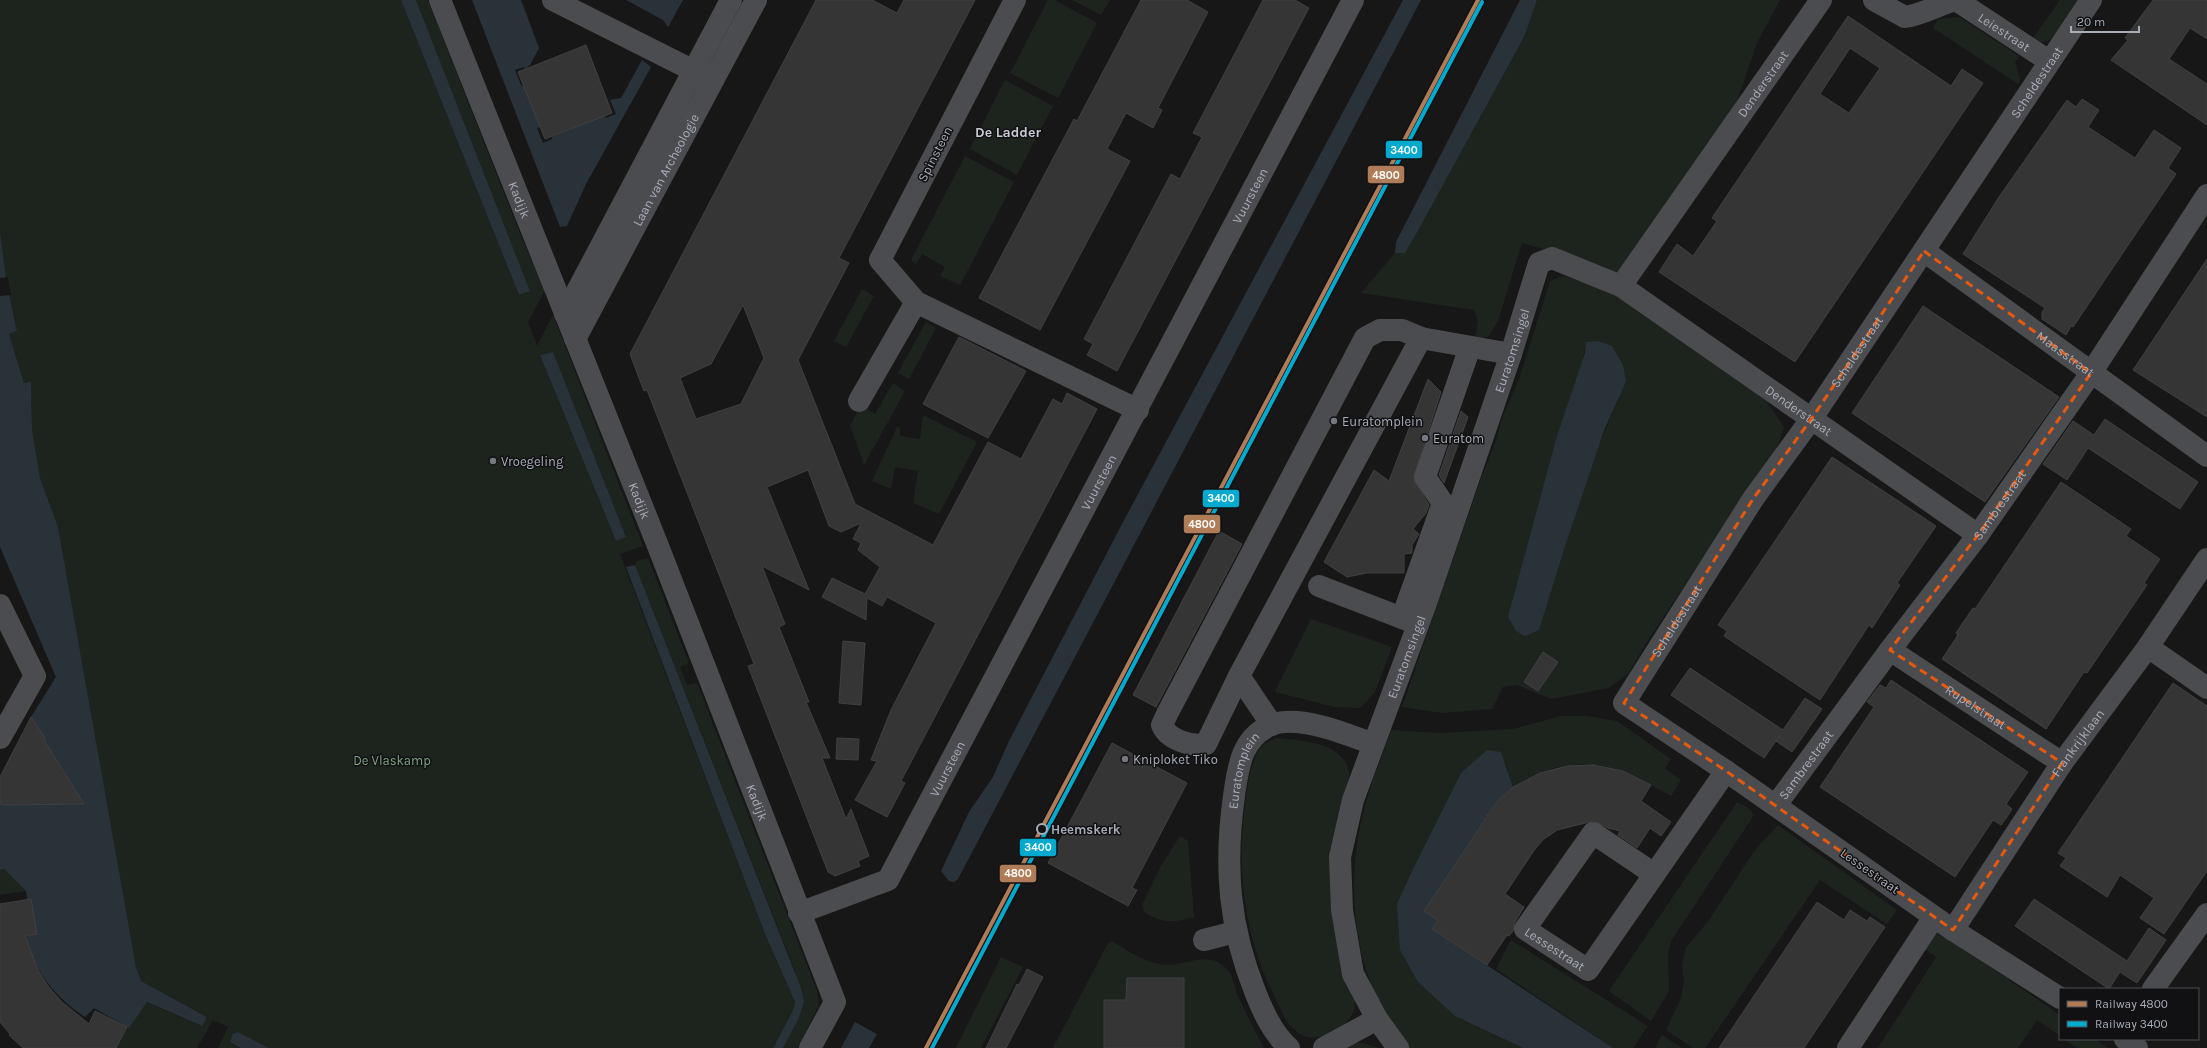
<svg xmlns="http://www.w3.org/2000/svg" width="2207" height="1048" viewBox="0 0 2207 1048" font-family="Karla,sans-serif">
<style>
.green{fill:#1d241e;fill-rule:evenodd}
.water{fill:#2a3239}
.pier{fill:#171717}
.building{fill:#353536;stroke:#3f4043;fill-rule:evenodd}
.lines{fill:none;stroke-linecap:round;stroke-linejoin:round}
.minor{stroke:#4b4c50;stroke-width:22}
.rail-1-casing{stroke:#111113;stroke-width:7}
.rail-2-casing{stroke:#111113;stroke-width:7}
.rail-1{stroke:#b07c57;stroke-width:4}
.rail-2{stroke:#00a9ce;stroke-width:4}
.marked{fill:none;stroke:#e8590c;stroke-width:3;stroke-dasharray:8 5;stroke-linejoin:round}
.poi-dot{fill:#757880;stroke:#111113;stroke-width:1.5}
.stop-dot{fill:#111113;stroke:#a8adb8;stroke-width:2}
.labels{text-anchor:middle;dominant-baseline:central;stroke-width:3;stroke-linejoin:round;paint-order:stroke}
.street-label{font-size:13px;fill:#a8adb8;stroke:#111113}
.poi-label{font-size:13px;fill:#a8adb8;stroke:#111113;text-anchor:start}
.park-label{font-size:13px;fill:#7fa381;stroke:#111113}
.stop-label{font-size:13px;font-weight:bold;fill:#a8adb8;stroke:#111113;text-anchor:start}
.neighbourhood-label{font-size:14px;font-weight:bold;fill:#c9ccd4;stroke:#111113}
.line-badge{stroke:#111113;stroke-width:1.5}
.badge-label{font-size:11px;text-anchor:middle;font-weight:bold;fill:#fff}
</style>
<rect width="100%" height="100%" fill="#171717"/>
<g class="green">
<path d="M0,0H401L519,295L530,291L416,0H428L521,236L545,290L528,322L537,346L553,315L643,546L620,554L765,934L795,1002L793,1010L773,1048H269L238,1032L230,1042L241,1048H218L228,1027L213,1020L197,1048H116L127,1027L129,1028L146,1002L201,1026L207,1017L141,981L136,967L58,527L40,478L32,430L31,382L24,383L9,334L17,331L7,285L0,231ZM553,352L626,537L616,541L540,355Z"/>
<path d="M1048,0H1055L1097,23L1058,98L1010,73Z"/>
<path d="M1072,0H1110L1101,15Z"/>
<path d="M1537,0H1780L1757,43L1735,107L1621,275L1602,266L1522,243L1498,321L1488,337L1475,339L1478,321L1474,310L1361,293L1395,253H1405L1524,37Z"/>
<path d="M2060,0H2083C2070,18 2057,49 2031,41Z"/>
<path d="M1959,17L2019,56L2015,62L2020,80L2018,84L1933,28L1938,19Z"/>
<path d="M1005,80L1053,106L1017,175L970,149Z"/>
<path d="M965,156L1014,182L960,285L940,276L945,267L922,254L916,264L911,260Z"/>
<path d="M1563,276L1592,284L1625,299L1766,400L1784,427L1777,447L1645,645L1629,673L1609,688L1551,699L1517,685L1503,687L1492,709L1442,713L1402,707L1480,481L1496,441L1501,421L1520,376L1550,281ZM1586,342L1626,382C1589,462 1564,546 1539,630Z"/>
<path d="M862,289L874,296L846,347L834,341Z"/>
<path d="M926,322L936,328L909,379L898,373Z"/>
<path d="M893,383L905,391L864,465L850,426L861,405L875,414Z"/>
<path d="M923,415L977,442L939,514L913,503L918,471L895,467L891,489L872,481L897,427H900V436L920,439Z"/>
<path d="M648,558L689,663L680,667L687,685L697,683L817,991L819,1005L798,1048H783L798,1020L795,971L635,565L637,561Z"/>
<path d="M1311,619L1392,647L1375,692L1360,708L1334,707L1275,692Z"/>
<path d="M1561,716H1587L1617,721L1671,759L1665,768L1681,780L1671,796C1613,764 1574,749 1513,787L1505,762L1461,773L1413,869L1455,1016L1523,1048H1408C1398,1031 1383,1013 1375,994C1348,930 1348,855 1370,789C1376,769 1385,750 1391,730L1440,733L1513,729Z"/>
<path d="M1276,738C1296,740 1331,741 1344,760C1346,763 1348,768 1349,772L1352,990C1353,995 1355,1001 1355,1005C1353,1025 1326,1041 1307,1037C1300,1035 1295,1030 1290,1025C1283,1017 1279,1005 1274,995C1243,934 1236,865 1246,797C1248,782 1251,761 1260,748C1264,744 1271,741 1276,738Z"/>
<path d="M1737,802L1747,807L1754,815L1671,941L1668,953L1669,991L1651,1021L1609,991Z"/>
<path d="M1778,825L1897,910L1887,924L1820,880L1705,1048H1693L1666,1030L1681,998L1684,981L1682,966L1685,949L1709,920L1755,850Z"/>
<path d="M1180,836L1188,841L1194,917C1173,923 1163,924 1144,912L1142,905L1161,866Z"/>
<path d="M4,869L26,891L0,895V870Z"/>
<path d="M1938,931L2060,1015V1036L2037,1020L2018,1048H1878L1936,957L1925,949Z"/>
<path d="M1511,940L1648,1026L1633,1048H1613L1496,969Z"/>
<path d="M1112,941C1127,950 1142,961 1159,964C1184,969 1211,945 1230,973C1234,980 1235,989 1238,996C1246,1014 1255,1031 1264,1048H1053L1108,943Z"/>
<path d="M1001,957L1023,967L981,1048H956Z"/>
<path d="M1662,1035L1682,1048H1655Z"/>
<path d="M2064,1039H2095L2108,1048H2077Z"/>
<path d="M1355,1043H1363L1379,1048H1347Z"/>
</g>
<g class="water">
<path d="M401,0H416L530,291L519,295Z"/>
<path d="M472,0H521L539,48L530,65L525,69L524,67L515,70L521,85L524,86L540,127L537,128L543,143L552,139V137L605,115L606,118L616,114L610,100L621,98L642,60L651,67L586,184L567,226L560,227Z"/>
<path d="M626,0H683L668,27L663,20Z"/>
<path d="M1403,0H1421L958,879L954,882L949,881L941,871L969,812L993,777L1009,741L1122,524Z"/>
<path d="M1520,0H1537L1524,37L1415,236L1405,253H1395L1396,242Z"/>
<path d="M0,231L7,285L17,331L9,334L24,383L31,382L32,430L40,478L58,527L136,967L141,981L207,1017L202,1026L147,1002L129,1028L94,1008L85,1017C54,996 36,973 25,937L33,934L26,891L4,869L0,870V806L8,804H84L44,740L45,738L31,717L56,677L0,547Z"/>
<path d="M1598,341L1612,346L1623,365L1626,382L1605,428L1566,543L1539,630L1525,636L1516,631L1508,617L1557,436L1585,353L1586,342Z"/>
<path d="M553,352L626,537L616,541L540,355Z"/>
<path d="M635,565L801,988L804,1001L798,1020L783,1048H773L793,1010L795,1002L765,934L626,567Z"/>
<path d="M1487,750L1501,752L1513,787L1498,801L1484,818L1485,820L1424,911L1438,920L1432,929L1613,1048H1523L1455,1016L1418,982L1400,950L1397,904L1413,869L1461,773Z"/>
<path d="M855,1022L877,1034L869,1048H841Z"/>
<path d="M238,1032L269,1048H241L230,1042L233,1034Z"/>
</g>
<path class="pier" d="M8,277L11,295L0,296V278Z"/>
<g class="building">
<path d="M816,0H872L897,13L904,0H975L839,258L849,263L798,360L855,504L933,545L988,442L1021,459L1053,399L1062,404L1067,393L1097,409L901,781L905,783L887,817L855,800L877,761L871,760L891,710L936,623L887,597L882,606L867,598L866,620L822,597L832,578L865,594L880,567L858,550L861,543L853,539L861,523L841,532L829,526L808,470L767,487L809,590L762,566L785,624L779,627L809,702H806L830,758H822L832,783L846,819L851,809L869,856L858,861L860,866L835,876L828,872L748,666L754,664L647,390L644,391L630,354ZM743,305L764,358L741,404L696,419L680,378L711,364Z"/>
<path d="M1141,0H1187L1208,12L1158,108L1162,110L1153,128L1126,113L1107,149L1130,161L1040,330L979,298L1074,119L1077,121Z"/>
<path d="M1263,0H1295L1309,8L1117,371L1087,355L1093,344L1084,339L1171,174L1180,179L1202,137L1193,133Z"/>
<path d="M2153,0H2207V39L2190,28L2169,59L2207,84V125L2111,60L2128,40L2125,38Z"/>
<path d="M1848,16L1951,86L1962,69L1983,83L1795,362L1659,272L1677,244L1693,256L1717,221L1712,218ZM1850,48L1880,68L1849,113L1820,94Z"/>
<path d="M586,45L612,113L545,139L518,72Z"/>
<path d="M2082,99L2099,110L2088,127L2135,158L2154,130L2181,148L2168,168L2176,174L2073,327L2071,326L2066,335L2042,319V312L2045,308L1963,254L1999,197L2067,100L2076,107Z"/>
<path d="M2207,259V417L2133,370Z"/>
<path d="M1923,306L2059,397L1985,502L1852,413Z"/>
<path d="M959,337L1026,371L988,438L923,404Z"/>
<path d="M1428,379L1441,392L1413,478L1429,505L1426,513L1413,529L1419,534L1412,545V553L1404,554V573H1367L1347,577L1324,562L1374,470L1389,481Z"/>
<path d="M1461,411L1468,417L1444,483L1439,475Z"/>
<path d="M2105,419L2198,482L2180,509L2088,448L2067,480L2043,464L2073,421L2094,435Z"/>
<path d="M1832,457L1936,526L1897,583L1900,585L1872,628L1869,625L1820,700L1724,636L1727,631L1718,625Z"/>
<path d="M2061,482L2131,529L2126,536L2160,559L2144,583L2147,585L2119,626L2087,673L2084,672L2046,729L1942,659L1958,635L1956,633L1973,608L1975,609Z"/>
<path d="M1219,531L1242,544L1156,707L1133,695Z"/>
<path d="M843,641L865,643L861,705L839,703Z"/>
<path d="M1543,652L1558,662L1538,691L1524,682Z"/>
<path d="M1690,668L1783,730L1805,698L1822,709L1792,752L1776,741L1780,735L1764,758L1671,695Z"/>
<path d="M1891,680L2028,772L2006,804L2012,809L2007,817L2001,825L1993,820L1955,877L1820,787L1874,707L1867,702L1880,685L1886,688Z"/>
<path d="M2173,683L2207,706V871L2164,934L2140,918L2154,898L2120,875L2107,897L2060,866L2066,858L2058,853Z"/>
<path d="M31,717L45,738L44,740L84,804L0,805V777Z"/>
<path d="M837,738L859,739L858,760L836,759Z"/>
<path d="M1112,743L1187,783L1132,888L1137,890L1128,906L1048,863Z"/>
<path d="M1593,765L1623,771L1651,785L1641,801L1671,822L1661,836L1650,828L1637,848L1618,835L1620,831L1608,828L1594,821L1557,830L1544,839L1535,849L1505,894L1524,907L1515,922L1513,931L1509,936L1507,935L1487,965L1432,929L1438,920L1424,911L1485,820L1484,819L1498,801L1513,787L1540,773L1567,766Z"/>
<path d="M31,899L37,934L25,936L38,970L48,986L61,1001L89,1024L95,1011L127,1027L116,1048H23L9,1035L10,1034L0,1022V904Z"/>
<path d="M2034,899L2127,961L2149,928L2166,940L2137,983L2120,972L2109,989L2015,926Z"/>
<path d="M1817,902L1844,920L1850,910L1867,921L1870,917L1885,927L1804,1048H1719Z"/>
<path d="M1027,969L1043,977L1006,1048H986L1017,984L1019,985Z"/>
<path d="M1127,978H1184V1048H1104V1000H1126Z"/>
</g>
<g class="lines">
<g class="minor">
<path id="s1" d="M440,0L658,546L835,1002L810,1048"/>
<path d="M553,0L706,77"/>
<path d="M1015,0L880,260L916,302L1138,410"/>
<path id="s2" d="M1874,0L1905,17C1923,14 1938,5 1956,0L2049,61"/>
<path id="s3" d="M1924,251L2207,456"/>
<path id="s4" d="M1621,286L1821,0"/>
<path d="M565,314L731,0"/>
<path d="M1380,330H1402L1421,338L1239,676L1206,744C1192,747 1168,740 1162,725L1167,714L1365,338Z"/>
<path d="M1421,338L1511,354"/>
<path id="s5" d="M575,339L756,0"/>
<path d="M859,401L916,302"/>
<path d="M1455,515L1443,503L1425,477L1470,347"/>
<path d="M1319,586L1415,623"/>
<path d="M0,605L35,676L0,738"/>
<path d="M1402,618L1443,503"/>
<path d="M2148,647L2207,688"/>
<path id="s6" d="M1890,650L2062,763"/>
<path d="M1239,676L1272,725"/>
<path id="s7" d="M1776,805L1890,650L1978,535L2091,373L2207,195"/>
<path id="s8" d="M1654,874L1593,833L1525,929L1588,970L1726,771"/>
<path id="s9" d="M799,913L888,880L1353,0"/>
<path id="s10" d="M1953,930L2062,763L2148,647L2207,559"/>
<path d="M1204,940L1235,932"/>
<path d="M2153,989L2207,914"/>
<path id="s11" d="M2060,998L1953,930L1726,771L1624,703L1753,499L1812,418L2091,0"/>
<path d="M2125,1039L2137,1048"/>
<path id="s12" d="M1289,1048C1273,1033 1264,1014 1256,994C1229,928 1224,867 1234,796C1238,768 1241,738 1271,725C1298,714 1347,734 1373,744"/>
<path d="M1324,1048L1377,1019"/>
<path id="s13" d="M1398,1048L1377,1019L1353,974L1342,910L1340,857L1353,800L1425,606L1511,354L1539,263L1552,258L1621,286L1978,535"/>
<path d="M1848,1048L1934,917"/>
</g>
<g class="rail-1-casing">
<path id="rail-1" d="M926,1048L1478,0"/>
</g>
<g class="rail-2-casing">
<path id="rail-2" d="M932,1048L1482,2"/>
</g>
<use href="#rail-1" class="rail-1"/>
<use href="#rail-2" class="rail-2"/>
</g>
<path class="marked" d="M1924,251L2091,373L1978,535L1890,650L2062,763L1953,930L1726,771L1624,703L1753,499L1812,418Z"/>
<g class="poi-dot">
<circle cx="1334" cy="421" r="4"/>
<circle cx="1425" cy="438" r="4"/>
<circle cx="493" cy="461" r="4"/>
<circle cx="1125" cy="759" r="4"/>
</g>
<circle class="stop-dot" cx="1042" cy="829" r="5"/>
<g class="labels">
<g class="street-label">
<text stroke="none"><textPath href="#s2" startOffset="147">Leiestraat</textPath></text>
<text stroke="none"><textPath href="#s11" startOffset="1272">Scheldestraat</textPath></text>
<text stroke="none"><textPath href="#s4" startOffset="247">Denderstraat</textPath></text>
<text transform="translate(935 154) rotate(-63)">Spinsteen</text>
<text stroke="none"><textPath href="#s5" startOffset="192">Laan van Archeologie</textPath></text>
<text stroke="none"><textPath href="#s9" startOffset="869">Vuursteen</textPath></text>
<text stroke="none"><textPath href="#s1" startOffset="215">Kadijk</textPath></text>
<text stroke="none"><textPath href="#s13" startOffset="740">Euratomsingel</textPath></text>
<text stroke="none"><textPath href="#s11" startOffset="948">Scheldestraat</textPath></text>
<text stroke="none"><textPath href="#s3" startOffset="175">Maasstraat</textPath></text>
<text stroke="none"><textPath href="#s13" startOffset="1137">Denderstraat</textPath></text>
<text stroke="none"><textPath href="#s9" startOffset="545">Vuursteen</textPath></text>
<text stroke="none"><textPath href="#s1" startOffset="539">Kadijk</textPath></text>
<text stroke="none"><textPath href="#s7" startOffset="374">Sambrestraat</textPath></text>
<text stroke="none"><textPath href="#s11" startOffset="624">Scheldestraat</textPath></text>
<text stroke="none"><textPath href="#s13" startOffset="416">Euratomsingel</textPath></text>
<text stroke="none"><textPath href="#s6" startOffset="103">Rupelstraat</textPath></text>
<text stroke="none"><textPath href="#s10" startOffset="225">Frankrijklaan</textPath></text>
<text stroke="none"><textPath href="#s7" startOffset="50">Sambrestraat</textPath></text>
<text stroke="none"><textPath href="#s9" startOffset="221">Vuursteen</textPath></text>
<text stroke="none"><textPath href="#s12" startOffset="293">Euratomplein</textPath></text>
<text stroke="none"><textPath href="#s1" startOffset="863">Kadijk</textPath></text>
<text transform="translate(1870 871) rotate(35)">Lessestraat</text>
<text stroke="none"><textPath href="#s8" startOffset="227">Lessestraat</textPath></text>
</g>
<g class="poi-label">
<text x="1342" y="421">Euratomplein</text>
<text x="1433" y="438">Euratom</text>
<text x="501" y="461">Vroegeling</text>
<text x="1133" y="759">Kniploket Tiko</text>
</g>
<g class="park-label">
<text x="392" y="760">De Vlaskamp</text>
</g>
<g class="stop-label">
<text x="1051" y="829">Heemskerk</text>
</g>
<g class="neighbourhood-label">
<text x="1008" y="132">De Ladder</text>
</g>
</g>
<g class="line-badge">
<rect x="1385" y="140" width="38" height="19" rx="4" fill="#00a9ce"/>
<rect x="1367" y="165" width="38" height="19" rx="4" fill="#b07c57"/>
<rect x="1202" y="489" width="38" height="19" rx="4" fill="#00a9ce"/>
<rect x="1183" y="514" width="38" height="20" rx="4" fill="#b07c57"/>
<rect x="1019" y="838" width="38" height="19" rx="4" fill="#00a9ce"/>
<rect x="999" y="864" width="38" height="19" rx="4" fill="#b07c57"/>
</g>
<g class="badge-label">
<text x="1404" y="154">3400</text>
<text x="1386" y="179">4800</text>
<text x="1221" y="502">3400</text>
<text x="1202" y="528">4800</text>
<text x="1038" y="851">3400</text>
<text x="1018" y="877">4800</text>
</g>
<rect x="2059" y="988" width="140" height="52" fill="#111113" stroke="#4d4f55"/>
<rect x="2067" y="1001" width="20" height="6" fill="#b07c57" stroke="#4d4f55"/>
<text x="2095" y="1008" font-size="12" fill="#a8adb8">Railway 4800</text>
<rect x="2067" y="1021" width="20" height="6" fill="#00a9ce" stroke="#4d4f55"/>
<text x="2095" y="1028" font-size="12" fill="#a8adb8">Railway 3400</text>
<path d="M2071 26v6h68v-6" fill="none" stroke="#a8adb8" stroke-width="2"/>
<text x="2077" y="26" font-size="12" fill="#a8adb8" stroke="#111113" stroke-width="3" paint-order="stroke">20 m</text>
</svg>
